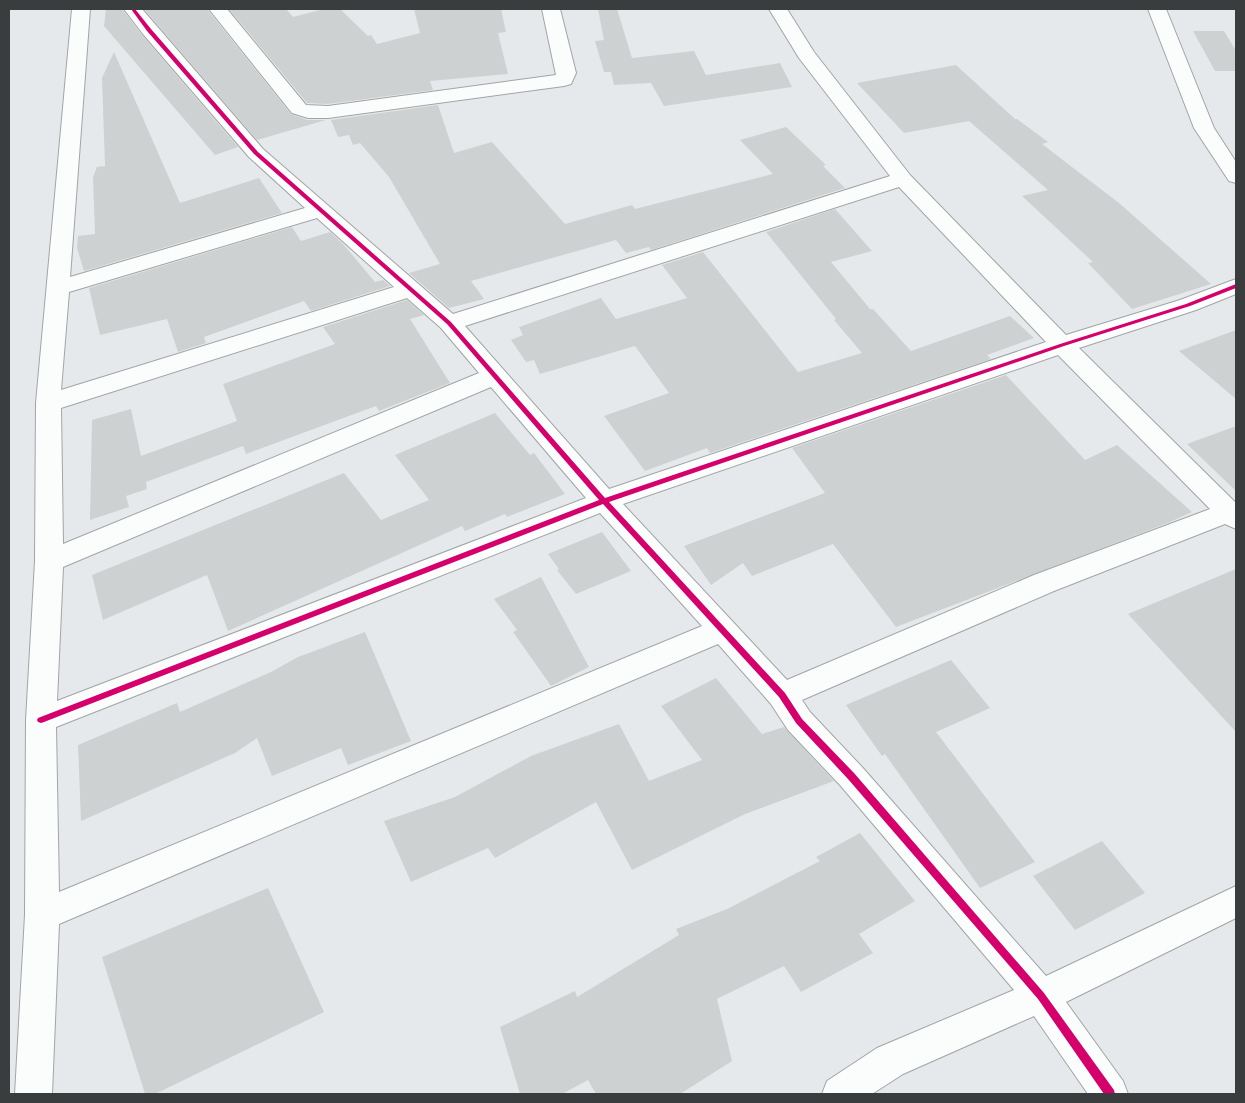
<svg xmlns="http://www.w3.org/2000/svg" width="1245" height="1103" viewBox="0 0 1245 1103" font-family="'Asap Condensed',sans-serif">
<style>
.building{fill:#ced1d2}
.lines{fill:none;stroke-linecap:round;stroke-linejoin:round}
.minor-casing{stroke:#a2a4a6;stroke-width:2}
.minor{fill:#fbfcfc;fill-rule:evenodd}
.cycleway-casing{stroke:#fff;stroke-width:3}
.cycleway{fill:#d6006c;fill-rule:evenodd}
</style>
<rect width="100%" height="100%" fill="#e6e9eb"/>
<g class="building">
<path d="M106,9H122L142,35L238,147L215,155L104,26Z"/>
<path d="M144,9H207L291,114L307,120H326L257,140Z"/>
<path d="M229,9H286L293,17L324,9H340L368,36L371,35L377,44L420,33L414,9H501L506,32L498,33L508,74L430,81L433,90L328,104L307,103Z"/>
<path d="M598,9H617L632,58L694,51L706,75L780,63L792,87L664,106L651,83L614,85L611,72H604L595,41L604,40Z"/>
<path d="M1193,31H1224L1236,51V71H1215Z"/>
<path d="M114,52L180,203L259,178L282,213L84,271L77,248L78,236L95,234L93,177L97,167L105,166L102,78Z"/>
<path d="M956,65L1015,119H1017L1048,142L1042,144L1119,203L1211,284L1132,309L1088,263L1093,262L1022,196L1048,190L969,121L904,133L857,83Z"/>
<path d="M438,105L454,153L492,142L565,224L632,205L635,209L773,174L740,140L786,127L826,165L823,166L845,188L651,250L649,247L626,253L616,240L471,281L484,299L449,308L409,273L440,264L389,177L360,143L353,145L349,135L338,137L331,120Z"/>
<path d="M835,209L872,251L831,262L870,309H873L911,351L1010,316L1034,338L987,355L991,359L710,453L707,448L645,471L604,416L669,393L635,346L540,374L534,360L526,362L511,340L523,335L519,327L601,298L616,319L687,298L662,265L703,252L798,372L862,353L834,320L836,319L766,232Z"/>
<path d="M292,227L301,241L330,232L343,244L375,282L383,280L390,286L311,311L304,301L204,337L206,343L178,352L167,319L100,335L89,288Z"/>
<path d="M407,300L424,315L410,319L450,383L379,411L376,406L246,454L243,446L146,482L147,489L126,496L129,507L90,520L92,420L131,409L141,456L237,421L223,384L335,344L323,327Z"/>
<path d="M1236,330V399L1179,351Z"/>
<path d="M1006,375L1085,460L1117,445L1192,512L1170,522L896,627L833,544L752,576L743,563L711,585L684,546L825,493L792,448Z"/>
<path d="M495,413L530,455L534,453L565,494L507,517L505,514L465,531L462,526L228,631L207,575L103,620L92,575L344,473L381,520L429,500L395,455Z"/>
<path d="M1236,426V491L1187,444Z"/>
<path d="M602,532L631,571L576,594L557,570L559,569L548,554Z"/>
<path d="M1236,569V732L1128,614Z"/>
<path d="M541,577L589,667L551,686L513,632L517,630L494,599Z"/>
<path d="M365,632L411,741L348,765L341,748L272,776L257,738L235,753L81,821L78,745L177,703L180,712L271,672L298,657Z"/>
<path d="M951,660L990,708L936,732L1035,862L980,888L885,754L882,756L846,705Z"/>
<path d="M716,678L762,734L784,727L834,781L745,814L632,870L596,802L495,858L488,848L411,882L384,821L455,797L531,756L619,724L649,781L702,760L661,706Z"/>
<path d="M860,833L915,901L859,934L873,953L801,992L784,966L717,999L732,1061L680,1094H596L588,1080L562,1094H520L500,1027L575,991L577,997L679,935L676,929L727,909L820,861L816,857Z"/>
<path d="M1102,841L1145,893L1075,930L1033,876Z"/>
<path d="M268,888L324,1012L155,1094H145L102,957Z"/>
</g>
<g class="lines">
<g class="minor-casing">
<g id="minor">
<path d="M72,9H90L70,277L305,208L249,157L143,34L124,9H142L263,149L453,314L890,176L799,58L769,9H787L814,52L910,175L1066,335L1180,300L1236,279V294L1196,310L1079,348L1236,503V529L1225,524L1054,591L802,700L810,712L862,767L1046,976L1236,886V918L1066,1002L1123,1081L1128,1094H1088L1034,1016L903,1074L872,1094H822L827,1081L877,1048L1014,990L840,785L788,730L771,704L718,644L59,924L52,1094H15L25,915L26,720L35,561L36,403ZM899,187L1046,342L609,489L465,326ZM317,218L394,287L61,390L69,292ZM407,298L441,328L479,373L63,544L61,408ZM1058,355L1210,509L1034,575L787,680L623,504ZM491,387L586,498L57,701L63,567ZM600,513L702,626L59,892L56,727Z"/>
<path d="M209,9H227L306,105L328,106L556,75L542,9H560L576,73L571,84L564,86L328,118H308L292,113Z"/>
<path d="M1148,9H1166L1214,128L1236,162V183L1229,181L1194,128Z"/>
</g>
</g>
<use href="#minor" class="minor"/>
<g class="cycleway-casing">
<path id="cycleway" d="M131,9H135L151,29L258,152L451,322L605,498L1060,344L1186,304L1236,284V288L1190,306L1064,346L609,502L785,693L802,719L854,773L1044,993L1114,1090L1115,1094H1104L1038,999L848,779L796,723L779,697L603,504L44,722L41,723L38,722L37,720L38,718L599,500L447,324L254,154L147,31Z"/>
</g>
<use href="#cycleway" class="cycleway"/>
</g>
<rect width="1245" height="1103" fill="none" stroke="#3a3d3e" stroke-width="20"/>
</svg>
